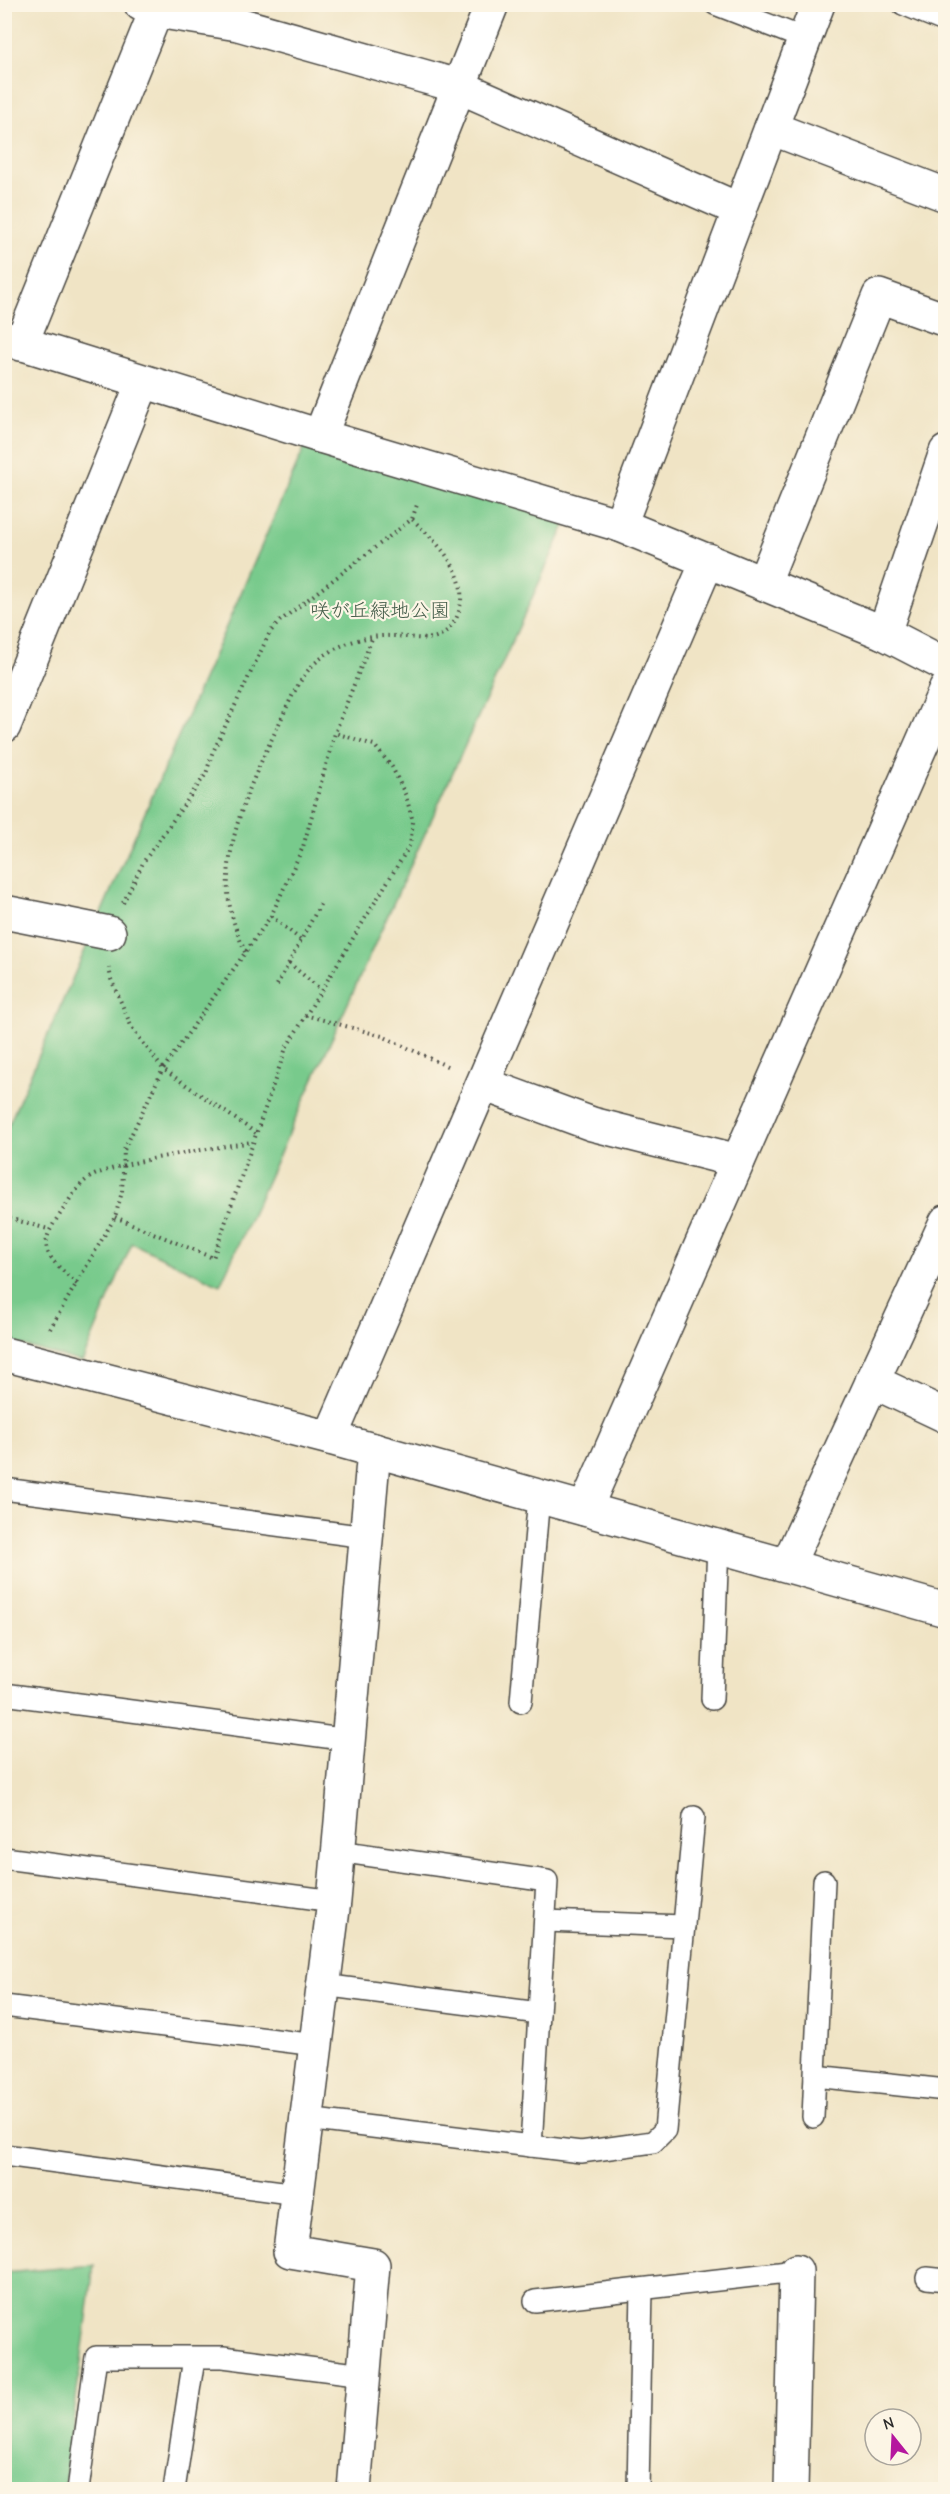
<svg xmlns="http://www.w3.org/2000/svg" width="950" height="2494" viewBox="0 0 950 2494" font-family="'Comic Neue','Klee One',sans-serif">
<style>
.green{fill:#78ca8c;stroke:#527a5c;stroke-width:1.5}
.lines{fill:none;stroke-linecap:round;stroke-linejoin:round}
.service-casing{stroke:#494742;stroke-width:24}
.minor-casing{stroke:#494742;stroke-width:36}
.path{stroke:#494742;stroke-width:4;stroke-dasharray:1.5 4.5;stroke-linecap:butt}
.service{stroke:#fff;stroke-width:21}
.minor{stroke:#fff;stroke-width:33}
.labels{text-anchor:middle;dominant-baseline:central;stroke-width:4.5;stroke-linejoin:round;paint-order:stroke}
.park-label{font-size:20px;fill:#425b48;stroke:#fcf5e5}
</style>
<rect width="100%" height="100%" fill="#fcf5e5"/>
<filter id="ink" filterUnits="userSpaceOnUse"><feTurbulence type="fractalNoise" baseFrequency=".0167" numOctaves="2"/><feDisplacementMap in="SourceGraphic" scale="12" xChannelSelector="R" yChannelSelector="G"/><feConvolveMatrix kernelMatrix="1 2 1 2 8 2 1 2 1" color-interpolation-filters="sRGB"/></filter>
<filter id="wash" filterUnits="userSpaceOnUse"><feTurbulence type="fractalNoise" baseFrequency=".008" numOctaves="4" result="noise"/><feDisplacementMap in="SourceGraphic" scale="24" xChannelSelector="R" yChannelSelector="G"/><feGaussianBlur stdDeviation="1.35" result="paint"/><feColorMatrix in="noise" values="0 0 0 0 0 0 0 0 0 0 0 0 0 0 0 0 0 1.4 0 .05"/><feComposite in="paint" operator="in"/></filter>
<g filter="url(#wash)">
<rect width="100%" height="100%" fill="#f0e4c5"/>
<g class="green">
<path d="M306,444L567,521L220,1285L132,1243L82,1362L5,1341V1133Z"/>
<path d="M94,2265L64,2489H5V2273Z"/>
</g>
</g>
<g filter="url(#ink)">
<g class="lines">
<g class="service-casing">
<g id="service">
<path d="M715,4L805,39"/>
<path d="M903,4L939,19"/>
<path d="M4,1489L366,1537"/>
<path d="M4,1694L349,1740"/>
<path d="M712,1699L718,1545"/>
<path d="M521,1702L539,1496"/>
<path d="M338,1851L547,1881L531,2146"/>
<path d="M4,1858L334,1901"/>
<path d="M545,1921L684,1926"/>
<path d="M323,1985L539,2013"/>
<path d="M4,2006L316,2045"/>
<path d="M815,2076L946,2090"/>
<path d="M813,2117L824,1881"/>
<path d="M306,2119L581,2152L653,2142L665,2130L694,1817"/>
<path d="M4,2155L297,2194"/>
<path d="M927,2278L946,2280"/>
<path d="M535,2301L796,2271"/>
<path d="M78,2490L96,2357H223L364,2375"/>
<path d="M174,2490L194,2358"/>
<path d="M638,2490L642,2289"/>
</g>
</g>
<g class="minor-casing">
<g id="minor">
<path d="M141,4L156,11L238,24L458,86L740,210"/>
<path d="M771,128L946,195"/>
<path d="M4,338L320,436L620,525L884,633L946,665"/>
<path d="M21,344L156,11"/>
<path d="M320,436L492,4"/>
<path d="M620,525L818,4"/>
<path d="M764,582L879,296L946,320"/>
<path d="M884,633L946,452"/>
<path d="M4,726L143,382"/>
<path d="M4,912L109,933"/>
<path d="M483,1084L592,1124L738,1161"/>
<path d="M4,1354L330,1438L946,1610"/>
<path d="M872,1381L946,1416"/>
<path d="M330,1438L708,560"/>
<path d="M585,1509L946,689"/>
<path d="M788,1564L946,1222"/>
<path d="M354,2490L373,2265L290,2251L334,1901L374,1450"/>
<path d="M791,2490L796,2271"/>
</g>
</g>
<g class="path">
<path d="M123,903L144,861L206,774L212,754L270,632L280,621L412,519L418,502"/>
<path d="M271,916L301,940"/>
<path d="M245,952C235,928 226,904 228,877C231,823 256,772 279,724C288,705 298,680 313,665C319,659 328,653 335,649C351,640 374,635 392,636C406,636 419,640 433,638C445,635 454,625 458,614C472,574 438,544 412,519"/>
<path d="M289,963L320,989"/>
<path d="M109,967L111,979L132,1028L163,1069L256,1133"/>
<path d="M277,985L322,901"/>
<path d="M305,1015L382,1036L451,1068"/>
<path d="M4,1217L48,1229"/>
<path d="M115,1217L213,1258L286,1048L410,845L413,822L406,796L392,767L374,745L335,733"/>
<path d="M77,1284C49,1257 33,1250 61,1213C68,1202 76,1188 86,1180C105,1163 221,1147 252,1142"/>
<path d="M50,1329L115,1217L122,1192L124,1150L163,1069L271,916L303,847L335,733L373,636"/>
</g>
<use href="#service" class="service"/>
<use href="#minor" class="minor"/>
</g>
</g>
<g class="labels">
<g class="park-label">
<text x="380" y="610">咲が丘緑地公園</text>
</g>
</g>
<rect width="950" height="2494" fill="none" stroke="#fcf5e5" stroke-width="24"/>
<g transform="translate(893 2437) rotate(342)"><circle r="28" fill="#fcf5e5" stroke="#a8a49b" stroke-width="1.5"/>
<path d="M0-4.5L10 22L0 15L-10 22Z" fill="#b5179e"/>
<text y="-9" font-size="16" font-weight="bold" text-anchor="middle" fill="#2b2b2b">N</text>
</g>
</svg>
